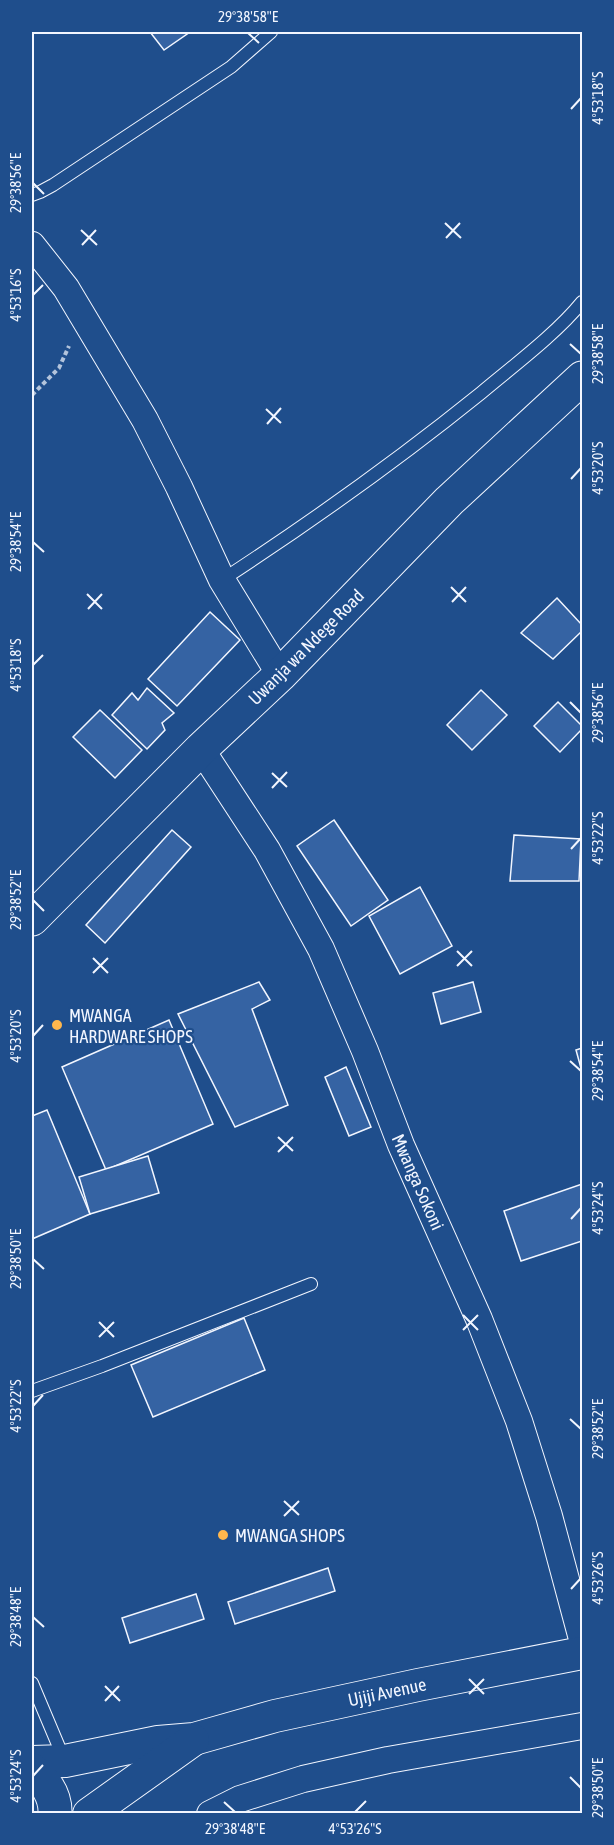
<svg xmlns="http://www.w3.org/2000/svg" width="614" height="1845" viewBox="0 0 614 1845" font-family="'Asap Condensed',sans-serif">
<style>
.building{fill:#3563a3;stroke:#f2f6ff;stroke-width:1.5}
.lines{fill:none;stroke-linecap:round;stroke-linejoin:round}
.service-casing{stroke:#f2f6ff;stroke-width:14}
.minor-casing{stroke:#f2f6ff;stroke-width:28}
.tertiary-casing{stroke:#f2f6ff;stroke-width:34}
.secondary-casing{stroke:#f2f6ff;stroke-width:35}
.primary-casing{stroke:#f2f6ff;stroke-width:35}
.path{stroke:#b3c4dc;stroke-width:4;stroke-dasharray:4.5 3;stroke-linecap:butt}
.service{stroke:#1f4e8c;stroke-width:12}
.minor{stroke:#1f4e8c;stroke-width:26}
.tertiary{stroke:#1f4e8c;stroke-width:32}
.secondary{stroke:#1f4e8c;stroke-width:33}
.primary{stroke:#1f4e8c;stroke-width:33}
.ticks{fill:none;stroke:#f2f6ff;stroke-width:2}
.poi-dot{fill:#ffb74d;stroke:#1f4e8c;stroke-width:2}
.labels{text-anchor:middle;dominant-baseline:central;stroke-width:4.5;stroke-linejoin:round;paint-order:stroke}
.street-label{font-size:18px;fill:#f2f6ff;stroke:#1f4e8c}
.poi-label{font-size:18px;fill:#f2f6ff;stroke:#1f4e8c;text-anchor:start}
.neatline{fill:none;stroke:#f2f6ff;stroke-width:2}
.ticks-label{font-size:15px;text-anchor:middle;fill:#f2f6ff}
</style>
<rect width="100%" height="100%" fill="#1f4e8c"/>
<g class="building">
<path d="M150,32H190L164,50Z"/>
<path d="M557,598L582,625V631L553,659L521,633Z"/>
<path d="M210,612L240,640L177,706L148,679Z"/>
<path d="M147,688L174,713L162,723L165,730L147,749L112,715L132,693L138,700Z"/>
<path d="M481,690L507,715L472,750L447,725Z"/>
<path d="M558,702L582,726V729L560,752L534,726Z"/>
<path d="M100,710L142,750L115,778L73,737Z"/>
<path d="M334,820L388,900L351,926L297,846Z"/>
<path d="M172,830L191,847L105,943L86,925Z"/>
<path d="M514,835L581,839L579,881H510Z"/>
<path d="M420,887L452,946L400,974L369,916Z"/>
<path d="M259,982L270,1000L252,1009L288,1105L235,1127L178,1014Z"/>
<path d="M473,982L481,1012L441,1024L433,993Z"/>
<path d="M169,1020L213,1124L106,1170L62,1067Z"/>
<path d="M582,1048V1072L576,1050Z"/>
<path d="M346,1067L371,1127L349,1136L325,1077Z"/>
<path d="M47,1110L90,1214L32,1239V1116Z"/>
<path d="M148,1156L159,1193L90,1214L79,1177Z"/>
<path d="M582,1184V1241L521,1261L504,1211Z"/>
<path d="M244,1318L265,1370L153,1417L131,1365Z"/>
<path d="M328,1568L335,1591L235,1624L228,1602Z"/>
<path d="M196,1594L204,1619L130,1643L122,1618Z"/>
</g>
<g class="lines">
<g class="service-casing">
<g id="service">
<path d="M32,195L40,192L53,185L231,67L271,32"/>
<path d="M222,580C311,522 398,460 481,393C513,366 556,334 582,302"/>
<path d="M32,1391L102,1366L311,1284"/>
<path d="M32,1683L64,1759"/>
</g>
</g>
<g class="minor-casing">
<g id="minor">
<path d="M32,245L66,288L145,420L179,487L222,580L280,675"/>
<path d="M201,749L267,850L321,949L365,1051L401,1145L479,1319L519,1421L549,1516L582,1639"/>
<path d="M210,1814L240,1799L303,1779L388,1760L582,1726"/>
</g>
</g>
<g class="tertiary-casing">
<g id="tertiary">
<path d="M32,1762L65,1761L158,1742L194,1739L275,1716L418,1685L582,1653"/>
<path d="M89,1814L193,1740"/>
</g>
</g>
<g class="secondary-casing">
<path id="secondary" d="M32,919L201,749L280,675L449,501L582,378"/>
</g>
<g class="primary-casing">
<path id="primary" d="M32,1770C45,1781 56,1795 55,1814"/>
</g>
<path class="path" d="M32,395L59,368L69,346"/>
<use href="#service" class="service"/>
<use href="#minor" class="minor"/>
<use href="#tertiary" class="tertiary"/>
<use href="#secondary" class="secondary"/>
<use href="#primary" class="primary"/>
</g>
<path class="ticks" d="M248,33L259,43M571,109L581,98M33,183L44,194M445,223L461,238M81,230L97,245M446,238L460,223M82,245L96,230M33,295L43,285M570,344L581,354M266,409L281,423M267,424L281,408M571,479L581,468M33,542L44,552M451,587L466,602M87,594L102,609M452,602L466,587M88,609L102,594M33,665L43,655M570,702L581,713M272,773L287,787M272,788L287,772M571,849L581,838M33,900L44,911M457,951L472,966M93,958L108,973M457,966L472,951M93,973L108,958M33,1036L43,1025M570,1061L581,1071M278,1137L293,1151M278,1152L293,1137M571,1219L581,1208M33,1259L44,1269M463,1315L478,1330M99,1322L114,1337M463,1330L478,1315M99,1337L114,1322M33,1406L43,1395M570,1419L581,1429M284,1501L299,1515M284,1516L299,1501M571,1589L581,1578M33,1617L44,1627M469,1679L484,1694M105,1686L120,1701M469,1694L484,1679M105,1701L119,1686M33,1776L43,1765M570,1777L581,1788M224,1802L235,1812M355,1812L366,1801"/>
<g class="poi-dot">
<circle cx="57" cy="1025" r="6"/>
<circle cx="223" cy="1535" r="6"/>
</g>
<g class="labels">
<g class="street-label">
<text transform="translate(306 647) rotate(-45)">Uwanja wa Ndege Road</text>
<text transform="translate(418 1182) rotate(66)">Mwanga Sokoni</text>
<text transform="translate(387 1692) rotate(-12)">Ujiji Avenue</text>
</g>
<g class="poi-label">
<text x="69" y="1015">MWANGA<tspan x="69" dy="21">HARDWARE SHOPS</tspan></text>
<text x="235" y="1535">MWANGA SHOPS</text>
</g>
</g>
<rect width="614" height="1845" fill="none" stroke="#1f4e8c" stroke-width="66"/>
<rect x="33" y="33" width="548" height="1779" class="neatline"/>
<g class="ticks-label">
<text x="248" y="22">29°38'58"E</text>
<text transform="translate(598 98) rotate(-90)" y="5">4°53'18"S</text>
<text transform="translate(16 183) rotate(-90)" y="5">29°38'56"E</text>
<text transform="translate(16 295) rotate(-90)" y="5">4°53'16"S</text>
<text transform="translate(598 354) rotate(-90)" y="5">29°38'58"E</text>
<text transform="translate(598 468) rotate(-90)" y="5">4°53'20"S</text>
<text transform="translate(16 542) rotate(-90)" y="5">29°38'54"E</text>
<text transform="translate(16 665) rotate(-90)" y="5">4°53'18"S</text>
<text transform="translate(598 713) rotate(-90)" y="5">29°38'56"E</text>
<text transform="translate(598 838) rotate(-90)" y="5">4°53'22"S</text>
<text transform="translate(16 900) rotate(-90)" y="5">29°38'52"E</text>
<text transform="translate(16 1036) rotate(-90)" y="5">4°53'20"S</text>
<text transform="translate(598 1071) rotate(-90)" y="5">29°38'54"E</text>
<text transform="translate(598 1208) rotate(-90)" y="5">4°53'24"S</text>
<text transform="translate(16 1259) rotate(-90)" y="5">29°38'50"E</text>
<text transform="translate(16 1406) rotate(-90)" y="5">4°53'22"S</text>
<text transform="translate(598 1429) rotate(-90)" y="5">29°38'52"E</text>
<text transform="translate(598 1578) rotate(-90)" y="5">4°53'26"S</text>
<text transform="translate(16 1617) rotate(-90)" y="5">29°38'48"E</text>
<text transform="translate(16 1776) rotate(-90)" y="5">4°53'24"S</text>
<text transform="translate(598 1788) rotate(-90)" y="5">29°38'50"E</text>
<text x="235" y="1834">29°38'48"E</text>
<text x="355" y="1834">4°53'26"S</text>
</g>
</svg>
